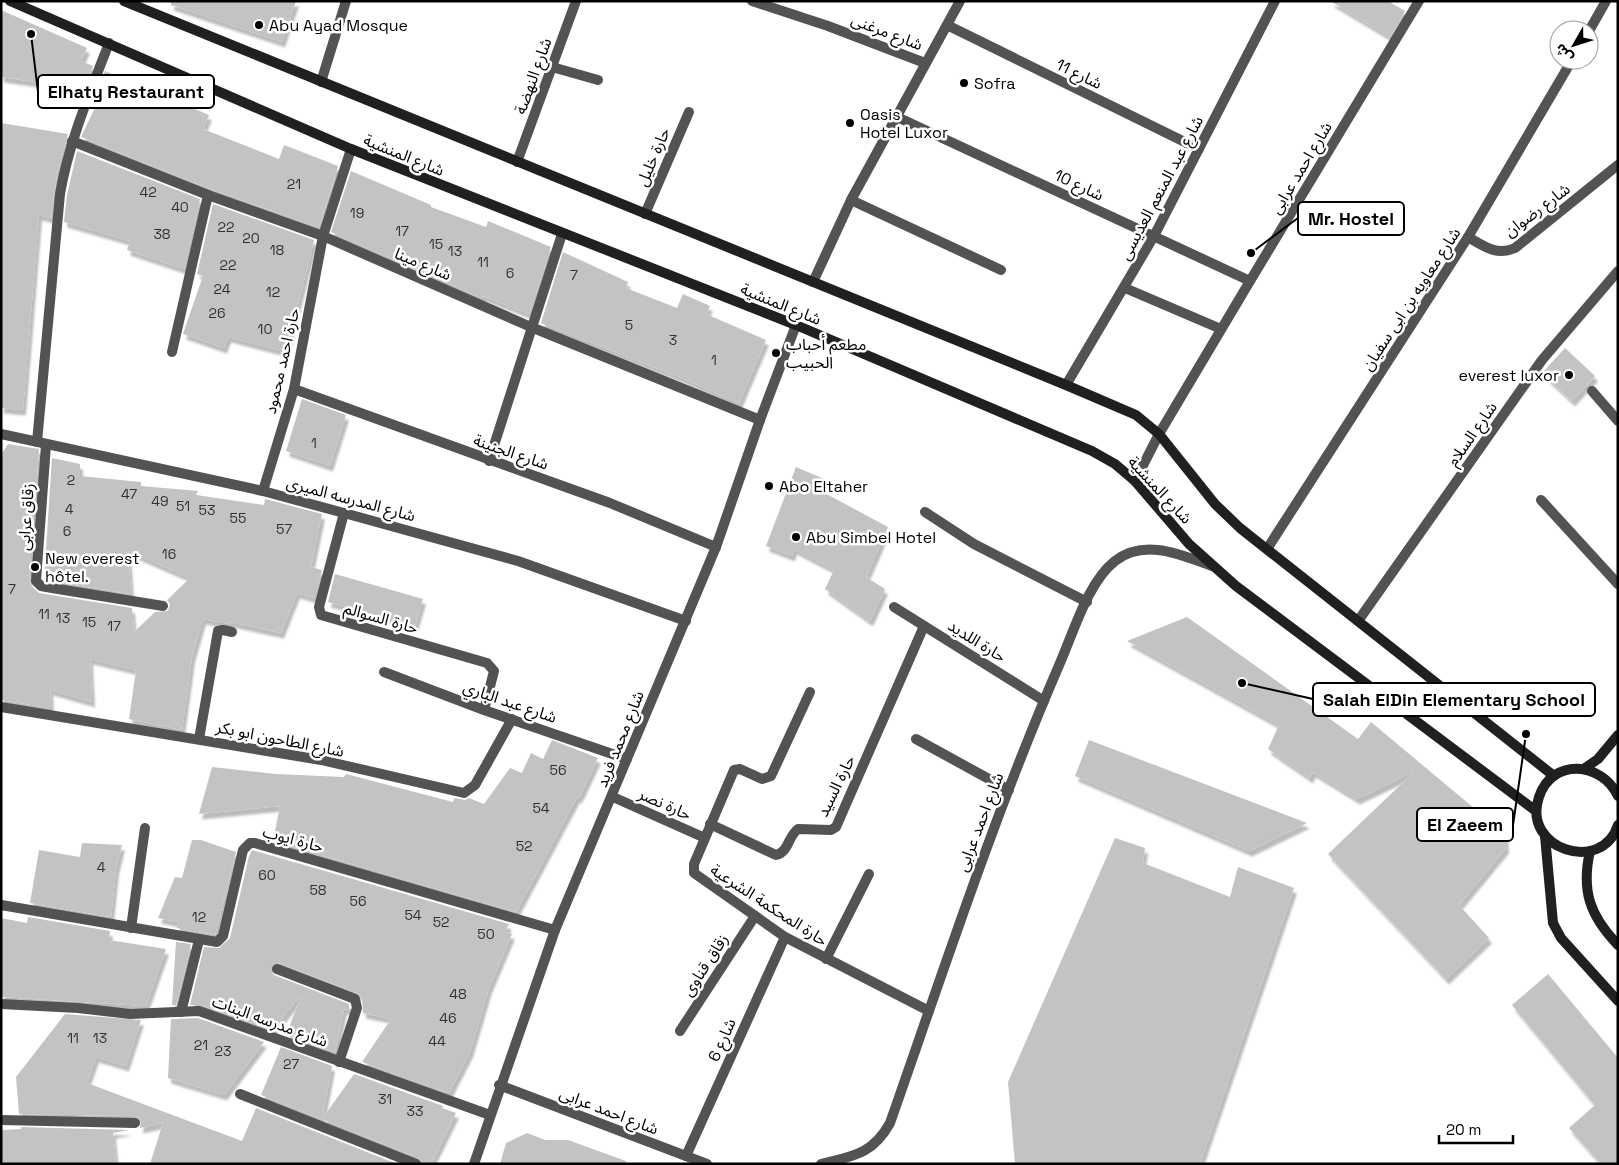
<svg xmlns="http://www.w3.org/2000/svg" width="1619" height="1165" viewBox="0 0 1619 1165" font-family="'Space Grotesk','Noto Sans Arabic',sans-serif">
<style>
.building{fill:#c3c3c3;filter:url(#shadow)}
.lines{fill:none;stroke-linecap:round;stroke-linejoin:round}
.street{stroke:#535353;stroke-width:10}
.secondary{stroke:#202020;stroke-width:10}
.poi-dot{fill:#000;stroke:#fff;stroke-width:2}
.labels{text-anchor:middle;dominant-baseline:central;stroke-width:5;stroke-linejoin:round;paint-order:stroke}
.number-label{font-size:14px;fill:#313131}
.poi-label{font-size:16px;fill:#000;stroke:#fff;text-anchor:start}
.street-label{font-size:16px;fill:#000;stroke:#fff}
.leader{fill:none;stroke:#000;stroke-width:2}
.callout-dot{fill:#000;stroke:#fff;stroke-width:2}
.callout{fill:#fff;stroke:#000;stroke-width:2}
.callout-label{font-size:18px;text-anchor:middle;font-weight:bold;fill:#000}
</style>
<defs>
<filter id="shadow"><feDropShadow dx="3" dy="5.5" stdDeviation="1" flood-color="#0004"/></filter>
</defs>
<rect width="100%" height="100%" fill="#fff"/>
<g class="building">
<path d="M171,1H296L282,42L171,5Z"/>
<path d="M1330,1H1388L1405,11L1390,37Z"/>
<path d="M1,10L87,48L81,61L93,66L84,89L1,77Z"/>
<path d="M105,71L209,115L203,129L279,159L284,145L338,166L319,227L210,189L81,137L103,91H98Z"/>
<path d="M1,123L68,134L57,173L51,218L39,215L23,410L1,408Z"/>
<path d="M77,151L200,199L184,269L127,250L130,241L64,222L67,195Z"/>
<path d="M351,171L431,205V207L486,227L488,221L551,247L529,314L483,296L482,298L331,232Z"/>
<path d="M213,204L314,240L286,352L228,337L224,348L183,334L203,276L197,274Z"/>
<path d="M563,252L628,282L626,288L677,308L683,294L710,306L706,314L766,340L739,403L682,378L541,323Z"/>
<path d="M1565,348L1595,376L1572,401L1542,373Z"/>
<path d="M302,399L346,415L330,466L286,451Z"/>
<path d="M8,444L39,449L29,580L31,586L39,593L132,608L134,632L155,612L168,611L170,604L167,600L190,578L128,551L131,594L44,580L52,458L80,464V476L141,482V486L198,491L196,495L264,505L265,499L322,514L311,567L322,570L314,598L297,593L281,633L230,622L229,624L203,619L192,657L182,730L129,719L136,670L90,659L92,702L50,690L51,708L1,700V455Z"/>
<path d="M796,467L824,479L819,490L888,527L866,577L885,589L870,621L825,589L834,570L794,549L792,556L766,546Z"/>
<path d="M335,574L423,599L415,626L328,602Z"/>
<path d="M1187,617L1358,739L1371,722L1505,834L1506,848L1459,905L1489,938L1446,979L1328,854L1415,771L1357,799L1313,772L1310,778L1268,749L1279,725L1127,641Z"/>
<path d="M552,740L598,758L579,798L577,797L516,912L273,841L280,806L199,814L212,767L276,774L344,777L346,774L453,802L454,798L465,800L469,798L484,804L510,768L522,773L531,753L543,759Z"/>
<path d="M1089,740L1307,823L1249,851L1075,776Z"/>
<path d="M1115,838L1145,848L1143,863L1230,897L1238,867L1294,888L1200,1164H1015L1008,1082Z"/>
<path d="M192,840H201L236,852L215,935L177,928V922L158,918L175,877L182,878Z"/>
<path d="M82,843L122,845L116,869L111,917L30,903L39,850L80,857Z"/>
<path d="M252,850L509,924L505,932L512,934L489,988L470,1052L449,1093L362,1062L391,1019L363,1013L362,998L357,993L279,963L271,966L270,971L274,975L349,1004V1010L344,1009L335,1052L286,1035L300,999L298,998L273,1030L201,1005H190L204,947L219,948L230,938L249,856Z"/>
<path d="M28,917L110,931L109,940L166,949L146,1006L1,997V918L27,923Z"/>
<path d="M176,942L191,944L176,1005H172Z"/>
<path d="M1548,974L1618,1058V1164H1601L1569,1128L1595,1105L1512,1005Z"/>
<path d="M65,1014L141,1020L126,1066L96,1057L87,1083L242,1141L256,1108L397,1164H150L163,1123L140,1128L141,1120L135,1116L19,1114L16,1077Z"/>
<path d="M198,1018L264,1042L224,1095L168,1078L171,1019Z"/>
<path d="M281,1047L332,1066L322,1119L261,1095Z"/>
<path d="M354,1074L443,1106L442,1108L456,1113L431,1164H423L419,1158L322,1119Z"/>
<path d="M21,1127L129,1130L113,1133L116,1164H1V1130L21,1129Z"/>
<path d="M527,1133L545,1140H568L626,1161V1164H500L506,1143Z"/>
</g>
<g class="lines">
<g class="street">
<path d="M752,1L828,26L925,63"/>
<path d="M947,25L1199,149"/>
<path d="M1589,31L1606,1"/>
<path d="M552,67L598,80"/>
<path d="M321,82L346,1"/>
<path d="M895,116L1250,281"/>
<path d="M72,141L208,195L323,236L531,327L760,420"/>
<path d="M517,162L576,1"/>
<path d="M851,200L1001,270"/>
<path d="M645,214L689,112"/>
<path d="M1468,237C1485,247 1497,256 1515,248L1618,165"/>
<path d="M813,282L851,200L960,1"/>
<path d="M1125,288L1221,329"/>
<path d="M172,352L208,195"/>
<path d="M1066,385L1154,236L1275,1"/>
<path d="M294,389L610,503L716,547"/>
<path d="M1592,391L1618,421"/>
<path d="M1,434L263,491L344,513L518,561L686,621"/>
<path d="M37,442L60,194C69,141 90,93 109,43"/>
<path d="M46,445L36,581L41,586L52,588L163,606"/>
<path d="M489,461L562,234"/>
<path d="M1135,481L1159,434L1250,281L1419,1"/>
<path d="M263,491L294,389L323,236L351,149"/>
<path d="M1541,500L1618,584"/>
<path d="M925,512L974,544L1087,602"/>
<path d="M344,513L319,607L321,615L487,663L494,671L484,710"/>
<path d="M1267,549L1468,237L1572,60"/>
<path d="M894,607L1044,701"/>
<path d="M1358,621L1542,360L1618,271"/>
<path d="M384,672L484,710L627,759"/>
<path d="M810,692L771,776L762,779L740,769L734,770L694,864V873L785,937L929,1011"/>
<path d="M1,707L321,760L464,793L475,785L512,719"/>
<path d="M199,739L218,631L223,630L232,632"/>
<path d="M916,739L1009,790"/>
<path d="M613,797L705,838"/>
<path d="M710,824L776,855C789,852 788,836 798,829L831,830L836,827L924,626"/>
<path d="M1,905L217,942L223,936L243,850L250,843H255L555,930"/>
<path d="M131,928L145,828"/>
<path d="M826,959L869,874"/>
<path d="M277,969L355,999L357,1008L339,1062"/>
<path d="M1,1004L78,1008L130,1014L199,1011L490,1115"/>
<path d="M181,1012L199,940"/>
<path d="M680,1031L755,916"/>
<path d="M499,1085L707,1164"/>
<path d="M240,1094L416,1164"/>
<path d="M1,1120L135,1123"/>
<path d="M686,1156L785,937"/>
<path d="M474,1164L555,930L716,547L760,420L796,325"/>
<path d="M821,1164C853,1156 873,1154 890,1123C944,969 995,813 1060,663C1074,631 1088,582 1115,561C1145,538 1181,555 1212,566"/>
</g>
<g class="secondary">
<path d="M10,1L351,149L796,325L1092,451L1115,464L1135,481L1189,544L1236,586L1536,811"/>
<path d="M124,1L1066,385L1136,415L1159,434L1215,504L1240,528L1554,776"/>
<path d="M1585,768L1598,759L1618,735"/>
<path d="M1618,796C1601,761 1552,758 1539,797C1521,849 1602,875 1618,825"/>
<path d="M1545,836L1553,923L1561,938L1618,1001"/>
<path d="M1590,851C1581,891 1590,916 1618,945"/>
</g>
</g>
<g class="poi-dot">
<circle cx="259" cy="25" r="5"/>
<circle cx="964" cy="83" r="5"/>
<circle cx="850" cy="123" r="5"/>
<circle cx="776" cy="353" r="5"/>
<circle cx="1569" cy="375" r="5"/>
<circle cx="769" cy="486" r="5"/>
<circle cx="796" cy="537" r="5"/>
<circle cx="35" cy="567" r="5"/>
</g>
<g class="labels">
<g class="number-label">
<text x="294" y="184">21</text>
<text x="148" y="192">42</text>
<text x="180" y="207">40</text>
<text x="357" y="213">19</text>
<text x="226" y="227">22</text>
<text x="402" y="231">17</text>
<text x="162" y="234">38</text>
<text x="251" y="238">20</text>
<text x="436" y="244">15</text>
<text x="277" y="250">18</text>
<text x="455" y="251">13</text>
<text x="483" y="262">11</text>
<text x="228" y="265">22</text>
<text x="510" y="273">6</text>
<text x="574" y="275">7</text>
<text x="222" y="289">24</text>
<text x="273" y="292">12</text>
<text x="217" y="313">26</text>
<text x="629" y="325">5</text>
<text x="265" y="329">10</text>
<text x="673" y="340">3</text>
<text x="714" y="360">1</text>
<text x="314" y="443">1</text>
<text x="71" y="480">2</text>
<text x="129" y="494">47</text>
<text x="160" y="501">49</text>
<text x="183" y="506">51</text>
<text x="69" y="509">4</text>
<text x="207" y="510">53</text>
<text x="238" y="518">55</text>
<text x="284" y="529">57</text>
<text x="67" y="531">6</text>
<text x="169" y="554">16</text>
<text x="12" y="589">7</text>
<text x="44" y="614">11</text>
<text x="63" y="618">13</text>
<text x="89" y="622">15</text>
<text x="114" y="626">17</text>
<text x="558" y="770">56</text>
<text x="541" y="808">54</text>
<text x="524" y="846">52</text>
<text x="101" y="867">4</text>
<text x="267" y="875">60</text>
<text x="318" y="890">58</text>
<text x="358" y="901">56</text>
<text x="413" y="915">54</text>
<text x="199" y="917">12</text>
<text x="441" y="922">52</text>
<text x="486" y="934">50</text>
<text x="458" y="994">48</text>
<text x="448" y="1018">46</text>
<text x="73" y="1038">11</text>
<text x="100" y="1038">13</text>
<text x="437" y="1041">44</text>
<text x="201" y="1045">21</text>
<text x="223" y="1051">23</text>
<text x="291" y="1064">27</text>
<text x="385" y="1099">31</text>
<text x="415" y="1111">33</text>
</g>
<g class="poi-label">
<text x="269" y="25">Abu Ayad Mosque</text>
<text x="974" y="83">Sofra</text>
<text x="860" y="114">Oasis<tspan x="860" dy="18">Hotel Luxor</tspan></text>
<text x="786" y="344">مطعم أحباب<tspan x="786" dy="18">الحبيب</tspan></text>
<text x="1559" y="375" text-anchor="end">everest luxor</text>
<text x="779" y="486">Abo Eltaher</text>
<text x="806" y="537">Abu Simbel Hotel</text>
<text x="45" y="558">New everest<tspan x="45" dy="18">hôtel.</tspan></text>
</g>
<g class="street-label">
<text transform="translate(887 32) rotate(21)">شارع مرغنى</text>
<text transform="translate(1079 74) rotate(26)">شارع 11</text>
<text transform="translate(533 76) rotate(-70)">شارع النهضة</text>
<text transform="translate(404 155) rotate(22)">شارع المنشية</text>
<text transform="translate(653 157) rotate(-67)">حارة خليل</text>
<text transform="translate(1301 168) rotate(-59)">شارع احمد عرابى</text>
<text transform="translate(1079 185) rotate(25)">شارع 10</text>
<text transform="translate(1161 188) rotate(-62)">شارع عبد المنعم العديسى</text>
<text transform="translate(1537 210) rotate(-37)">شارع رضوان</text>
<text transform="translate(423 264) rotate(23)">شارع مينا</text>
<text transform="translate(1411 299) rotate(-57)">شارع معاويه بن ابى سفيان</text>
<text transform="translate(781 304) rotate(22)">شارع المنشية</text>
<text transform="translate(282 361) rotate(-77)">حارة احمد محمود</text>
<text transform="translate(1472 434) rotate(-55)">شارع السلام</text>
<text transform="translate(511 452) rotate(19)">شارع الجنينة</text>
<text transform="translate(1160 490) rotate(47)">شارع المنشية</text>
<text transform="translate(351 499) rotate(15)">شارع المدرسه الميرى</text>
<text transform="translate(26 517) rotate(-86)">زقاق عرابى</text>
<text transform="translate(381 618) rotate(16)">حارة السوالم</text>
<text transform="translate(977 641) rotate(32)">حارة اللديد</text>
<text transform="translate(510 702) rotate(19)">شارع عبد الباري</text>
<text transform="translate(280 739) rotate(11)">شارع الطاحون ابو بكر</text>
<text transform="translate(620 739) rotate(-68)">شارع محمد فريد</text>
<text transform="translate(836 786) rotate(-64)">حارة السيد</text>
<text transform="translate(665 804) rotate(24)">حارة نصر</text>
<text transform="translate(980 822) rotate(-69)">شارع احمد عرابى</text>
<text transform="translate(293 839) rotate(15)">حارة ايوب</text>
<text transform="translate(769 905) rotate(33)">حارة المحكمة الشرعية</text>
<text transform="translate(705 965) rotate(-57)">زقاق قناوى</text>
<text transform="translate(270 1021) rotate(20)">شارع مدرسه البنات</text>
<text transform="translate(722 1040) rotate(-66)">شارع 6</text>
<text transform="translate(609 1111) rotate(21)">شارع احمد عرابى</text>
</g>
</g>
<path class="leader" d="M31 34L38 92M1251 253L1298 218M1242 683L1313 699M1526 734L1513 825"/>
<g class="callout-dot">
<circle cx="31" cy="34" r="5"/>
<circle cx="1251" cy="253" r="5"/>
<circle cx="1242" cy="683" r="5"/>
<circle cx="1526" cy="734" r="5"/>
</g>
<g class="callout">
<rect x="38" y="75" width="176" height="33" rx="5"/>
<rect x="1298" y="202" width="106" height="33" rx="5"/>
<rect x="1313" y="683" width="282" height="33" rx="5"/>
<rect x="1417" y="808" width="96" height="33" rx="5"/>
</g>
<g class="callout-label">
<text x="126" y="98">Elhaty Restaurant</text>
<text x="1351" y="225">Mr. Hostel</text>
<text x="1454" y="706">Salah ElDin Elementary School</text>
<text x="1465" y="831">El Zaeem</text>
</g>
<rect width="1619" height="1165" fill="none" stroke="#000000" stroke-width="5"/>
<g transform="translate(1574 45) rotate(231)"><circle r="24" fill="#ffffff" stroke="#999999"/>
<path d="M0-4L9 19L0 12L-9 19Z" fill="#000000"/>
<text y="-8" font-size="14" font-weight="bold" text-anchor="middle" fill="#000000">ش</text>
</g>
<path d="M1439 1135v8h74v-8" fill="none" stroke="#000000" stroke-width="2.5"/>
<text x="1446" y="1135" font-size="15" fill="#000000" stroke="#ffffff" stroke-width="4" paint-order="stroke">20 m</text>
</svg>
